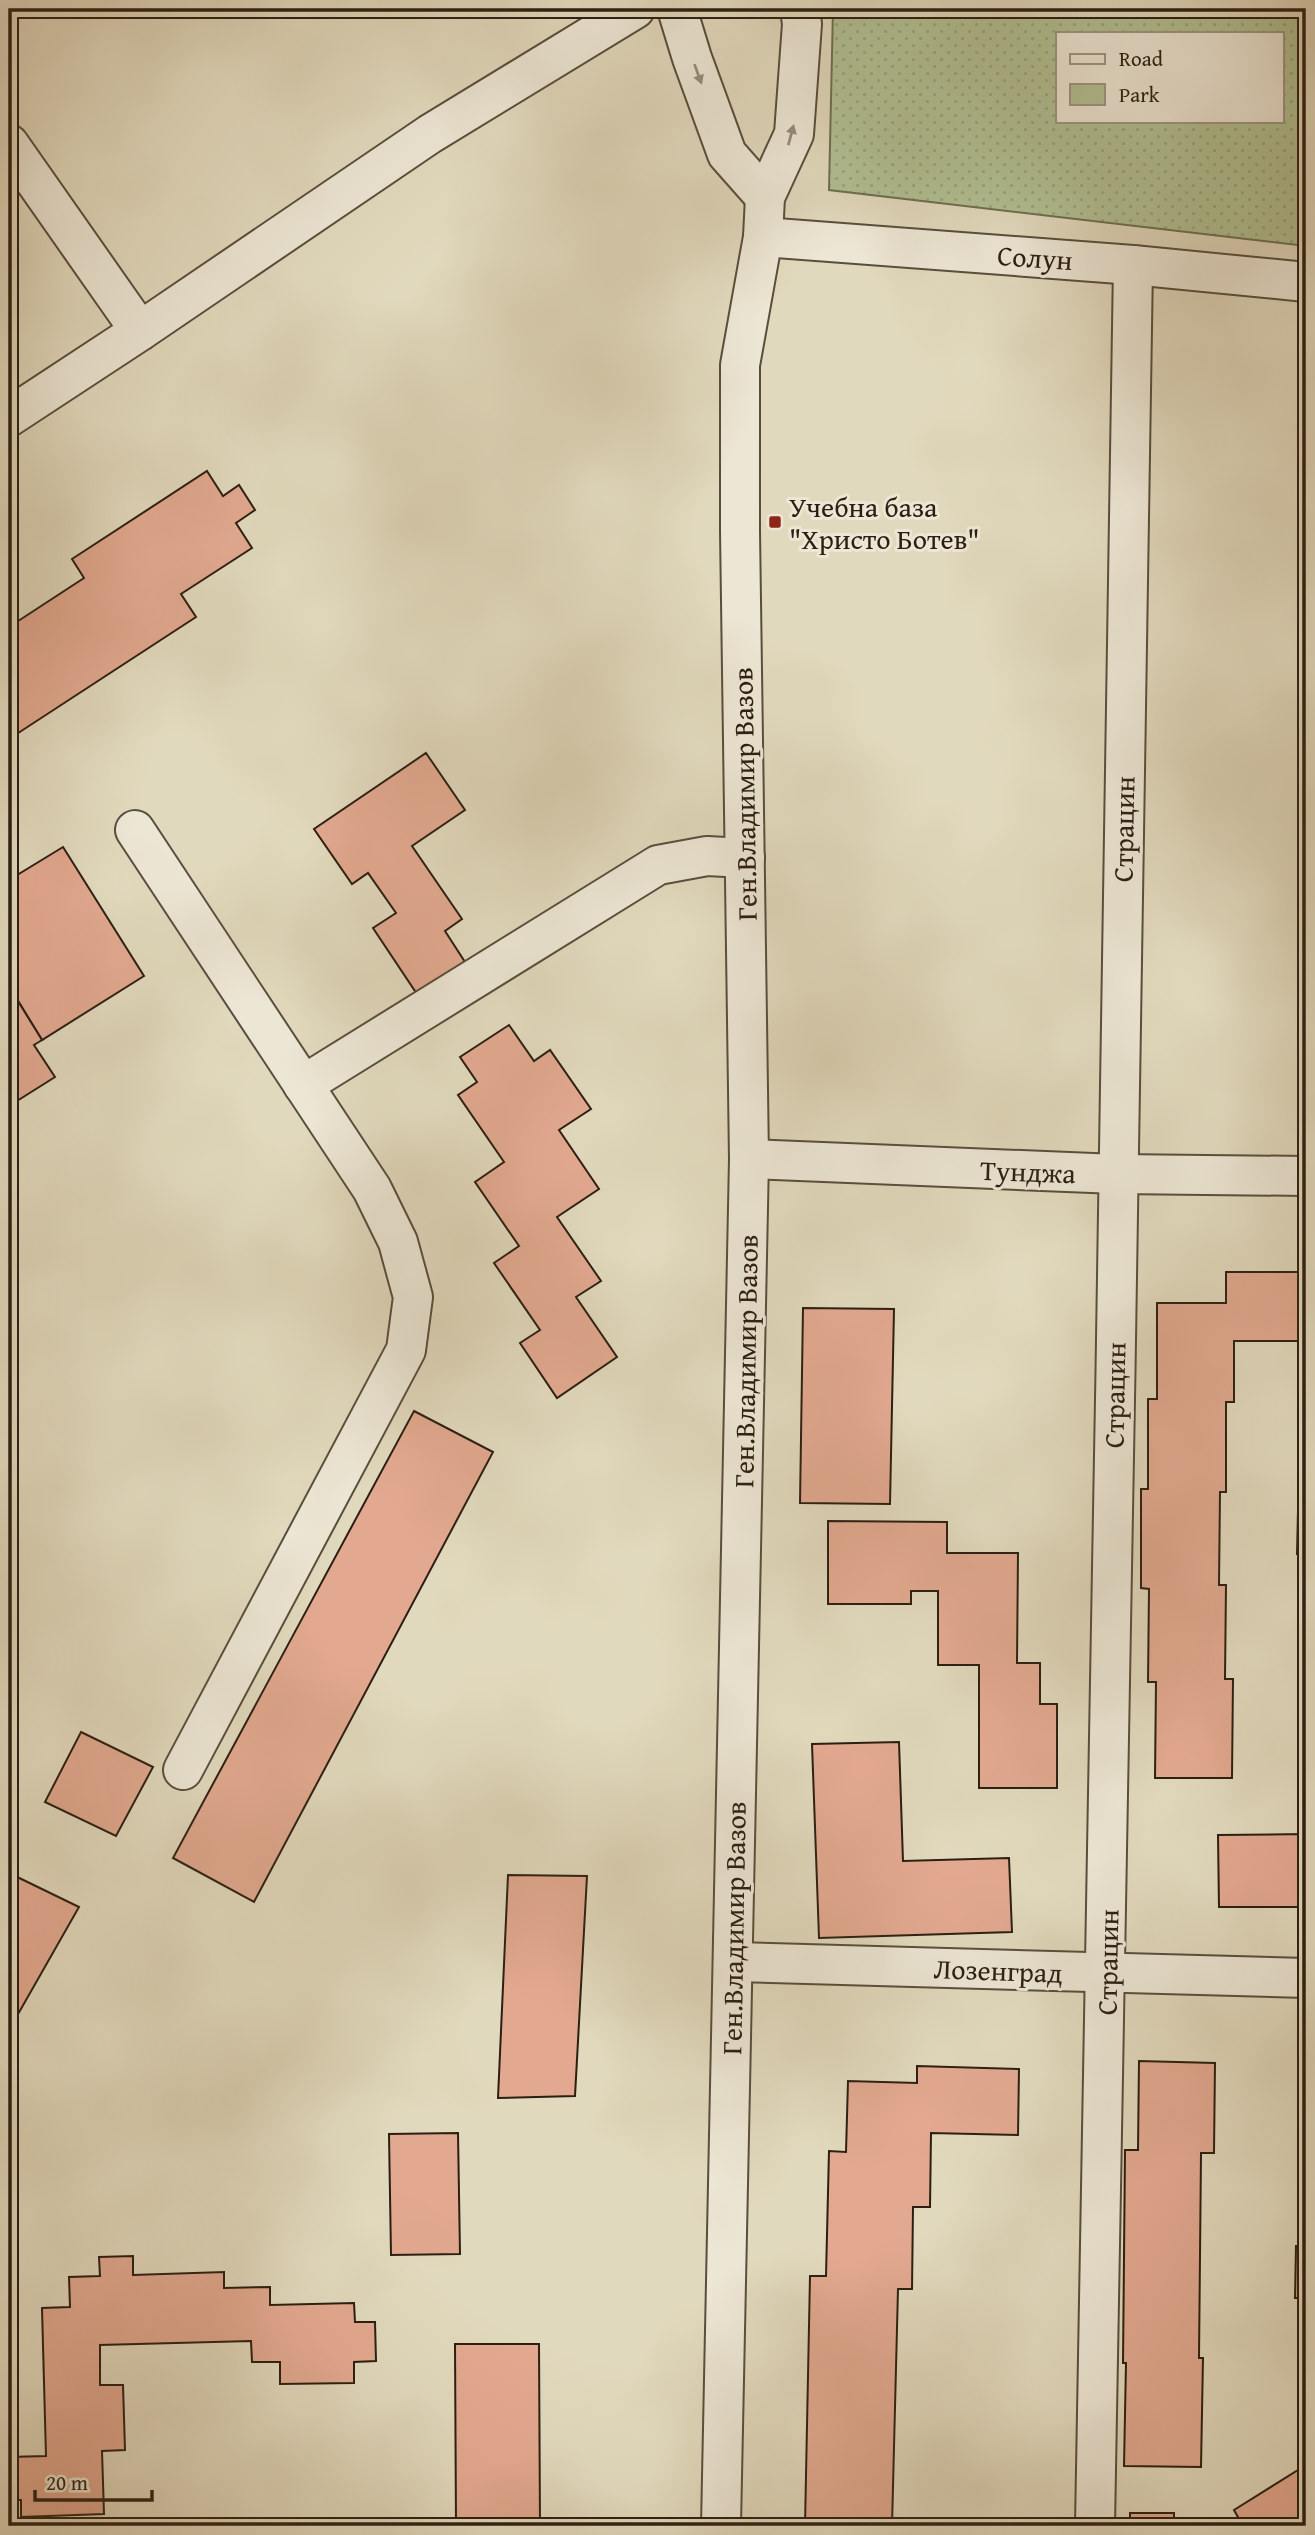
<svg xmlns="http://www.w3.org/2000/svg" width="1315" height="2535" viewBox="0 0 1315 2535" font-family="'Gentium Book Plus',serif">
<style>
.green{fill:url(#green-dots);stroke:#6e7052;stroke-width:2;fill-rule:evenodd}
.building{fill:#e2a990;stroke:#2c1f12;stroke-width:2}
.lines{fill:none;stroke-linecap:round;stroke-linejoin:round}
.minor-casing{stroke:#594e3d;stroke-width:42}
.minor{stroke:#ece6d4;stroke-width:38}
.oneway{fill:#968c7d}
.poi-dot{fill:#8f2418;stroke:#ece6d4;stroke-width:2.5}
.labels{text-anchor:middle;dominant-baseline:central;stroke-width:6;stroke-linejoin:round;paint-order:stroke}
.street-label{font-size:28px;fill:#2c1f12;stroke:#ece6d4}
.poi-label{font-size:28px;fill:#2c1f12;stroke:#ece6d4;text-anchor:start}
</style>
<defs>
<pattern id="green-dots" width="8" height="8" patternUnits="userSpaceOnUse" patternTransform="scale(1.75)"><rect width="8" height="8" fill="#b1c093"/><path d="M2 2h.1M6 6h.1" fill="none" stroke="#98a57e" stroke-width="1.8" stroke-linecap="round"/></pattern>
</defs>
<rect width="100%" height="100%" fill="#e1d9bd"/>
<filter id="stains"><feTurbulence type="fractalNoise" baseFrequency=".00286" numOctaves="4"/><feColorMatrix values="0 0 0 0 .2 0 0 0 0 .09 0 0 0 0 .02 0 0 0 .5 -.17"/></filter>
<radialGradient id="worn" r=".72"><stop offset=".6" stop-color="#630" stop-opacity="0"/><stop offset="1" stop-color="#630" stop-opacity=".3"/></radialGradient>
<path class="green" d="M833,9H1306V246L829,190ZM1058,33H1282V121H1058Z"/>
<g class="building">
<path d="M207,471L223,496L239,485L255,510L236,523L252,548L181,594L196,617L9,739V627L84,578L72,559Z"/>
<path d="M426,753L465,810L412,846L462,919L445,931L465,962L417,994L373,928L396,913L368,873L352,884L314,829Z"/>
<path d="M63,847L144,976L42,1040L9,986V880Z"/>
<path d="M13,993L42,1040L34,1045L55,1077L9,1106V996Z"/>
<path d="M509,1025L534,1061L550,1050L591,1109L559,1130L599,1189L557,1217L601,1281L576,1297L617,1357L557,1398L520,1343L540,1330L494,1263L519,1246L475,1182L504,1162L458,1095L477,1082L460,1057Z"/>
<path d="M1226,1272H1306V1341H1234V1402H1226V1492H1220L1219,1585H1226L1225,1679H1233L1232,1778H1155L1156,1682H1148L1149,1589L1141,1588V1489H1148V1399H1157V1303H1226Z"/>
<path d="M803,1308L894,1309L890,1504L800,1503Z"/>
<path d="M414,1411L493,1452L254,1902L173,1858Z"/>
<path d="M1298,1511H1306V1554H1297Z"/>
<path d="M828,1521L947,1522V1553H1018L1017,1663H1040V1704H1057V1788H979V1665H938V1591H911V1604H828Z"/>
<path d="M81,1732L153,1767L116,1836L45,1802Z"/>
<path d="M899,1742L903,1861L1009,1858L1012,1932L819,1938L812,1744Z"/>
<path d="M1306,1834V1907H1219L1218,1835Z"/>
<path d="M9,1873L79,1907L9,2030Z"/>
<path d="M508,1875L587,1876L575,2096L498,2098Z"/>
<path d="M1139,2061L1215,2063L1214,2153H1201L1199,2358H1203L1201,2467L1124,2466L1126,2363H1123L1125,2150H1138Z"/>
<path d="M917,2066L1019,2069L1018,2135L931,2133L930,2207H913L912,2289H898L892,2526H805L810,2276H826L829,2151L846,2152L848,2081L917,2083Z"/>
<path d="M458,2133L460,2254L391,2255L389,2134Z"/>
<path d="M1296,2246H1306V2298H1295Z"/>
<path d="M133,2256V2275L224,2272V2288L270,2287V2305L354,2303L355,2322H375L376,2361L354,2362V2383L280,2384V2362H252L251,2341L100,2345V2385H123L125,2450L102,2451L104,2514L21,2517V2500H9V2457L46,2456L42,2308L70,2307L69,2277L100,2276L99,2257Z"/>
<path d="M455,2344H539L540,2526H456Z"/>
<path d="M1306,2465V2526H1243L1234,2510Z"/>
<rect x="1130" y="2513" width="44" height="13"/>
</g>
<g class="lines">
<g class="minor-casing">
<g id="minor">
<path d="M677,9L692,58L727,154L765,197"/>
<path d="M9,144L140,331"/>
<path d="M763,237L1133,265L1306,282"/>
<path d="M9,417L140,331L430,134L635,9"/>
<path d="M135,830L372,1189L398,1242L413,1297L406,1350L183,1770"/>
<path d="M303,1085L658,865L707,856L745,858"/>
<path d="M749,1159L1117,1174L1306,1176"/>
<path d="M733,1962L1306,1978"/>
<path d="M721,2526L749,1159L740,531V365L763,237L765,197L794,134L802,24L800,9"/>
<path d="M1095,2526C1111,1772 1120,1019 1133,265"/>
</g>
</g>
<use href="#minor" class="minor"/>
</g>
<defs><path id="oneway-solid" d="M-6-.8H1V-3.2L6.5 0L1 3.2V.8H-6Z" transform="scale(1.75)"/></defs>
<g class="oneway">
<use href="#oneway-solid" transform="translate(698 74) rotate(70)"/>
<use href="#oneway-solid" transform="translate(791 135) rotate(-75)"/>
</g>
<rect class="poi-dot" x="768" y="515" width="14" height="14" rx="3.5"/>
<g class="labels">
<g class="street-label">
<text transform="translate(1035 257) rotate(4)">Солун</text>
<text transform="translate(744 794) rotate(-91)">Ген.Владимир Вазов</text>
<text transform="translate(1123 829) rotate(-89)">Страцин</text>
<text transform="translate(1028 1171) rotate(2)">Тунджа</text>
<text transform="translate(745 1361) rotate(-89)">Ген.Владимир Вазов</text>
<text transform="translate(1114 1395) rotate(-89)">Страцин</text>
<text transform="translate(733 1928) rotate(-89)">Ген.Владимир Вазов</text>
<text transform="translate(1107 1962) rotate(-89)">Страцин</text>
<text transform="translate(998 1970) rotate(2)">Лозенград</text>
</g>
<g class="poi-label">
<text x="789" y="506">Учебна база<tspan x="789" dy="32">"Христо Ботев"</tspan></text>
</g>
</g>
<rect width="1315" height="2535" fill="none" stroke="#e1d9bd" stroke-width="35"/>
<rect x="10" y="10" width="1294" height="2514" fill="none" stroke="#2c1f12" stroke-width="3.5"/>
<rect x="18" y="18" width="1280" height="2500" fill="none" stroke="#2c1f12" stroke-width="2"/>
<rect x="1056" y="32" width="228" height="91" fill="#ece6d4" stroke="#9f9686" stroke-width="2"/>
<rect x="1070" y="54" width="35" height="10" fill="#ece6d4" stroke="#9f9686" stroke-width="2"/>
<text x="1119" y="66" font-size="21" fill="#2c1f12">Road</text>
<rect x="1070" y="84" width="35" height="21" fill="#b1c093" stroke="#9f9686" stroke-width="2"/>
<text x="1119" y="102" font-size="21" fill="#2c1f12">Park</text>
<path d="M35 2490v10h117v-10" fill="none" stroke="#2c1f12" stroke-width="3.5"/>
<text x="46" y="2490" font-size="21" fill="#2c1f12" stroke="#ece6d4" stroke-width="5" paint-order="stroke">20 m</text>
<rect width="100%" height="100%" filter="url(#stains)"/>
<rect width="100%" height="100%" fill="url(#worn)"/>
</svg>
